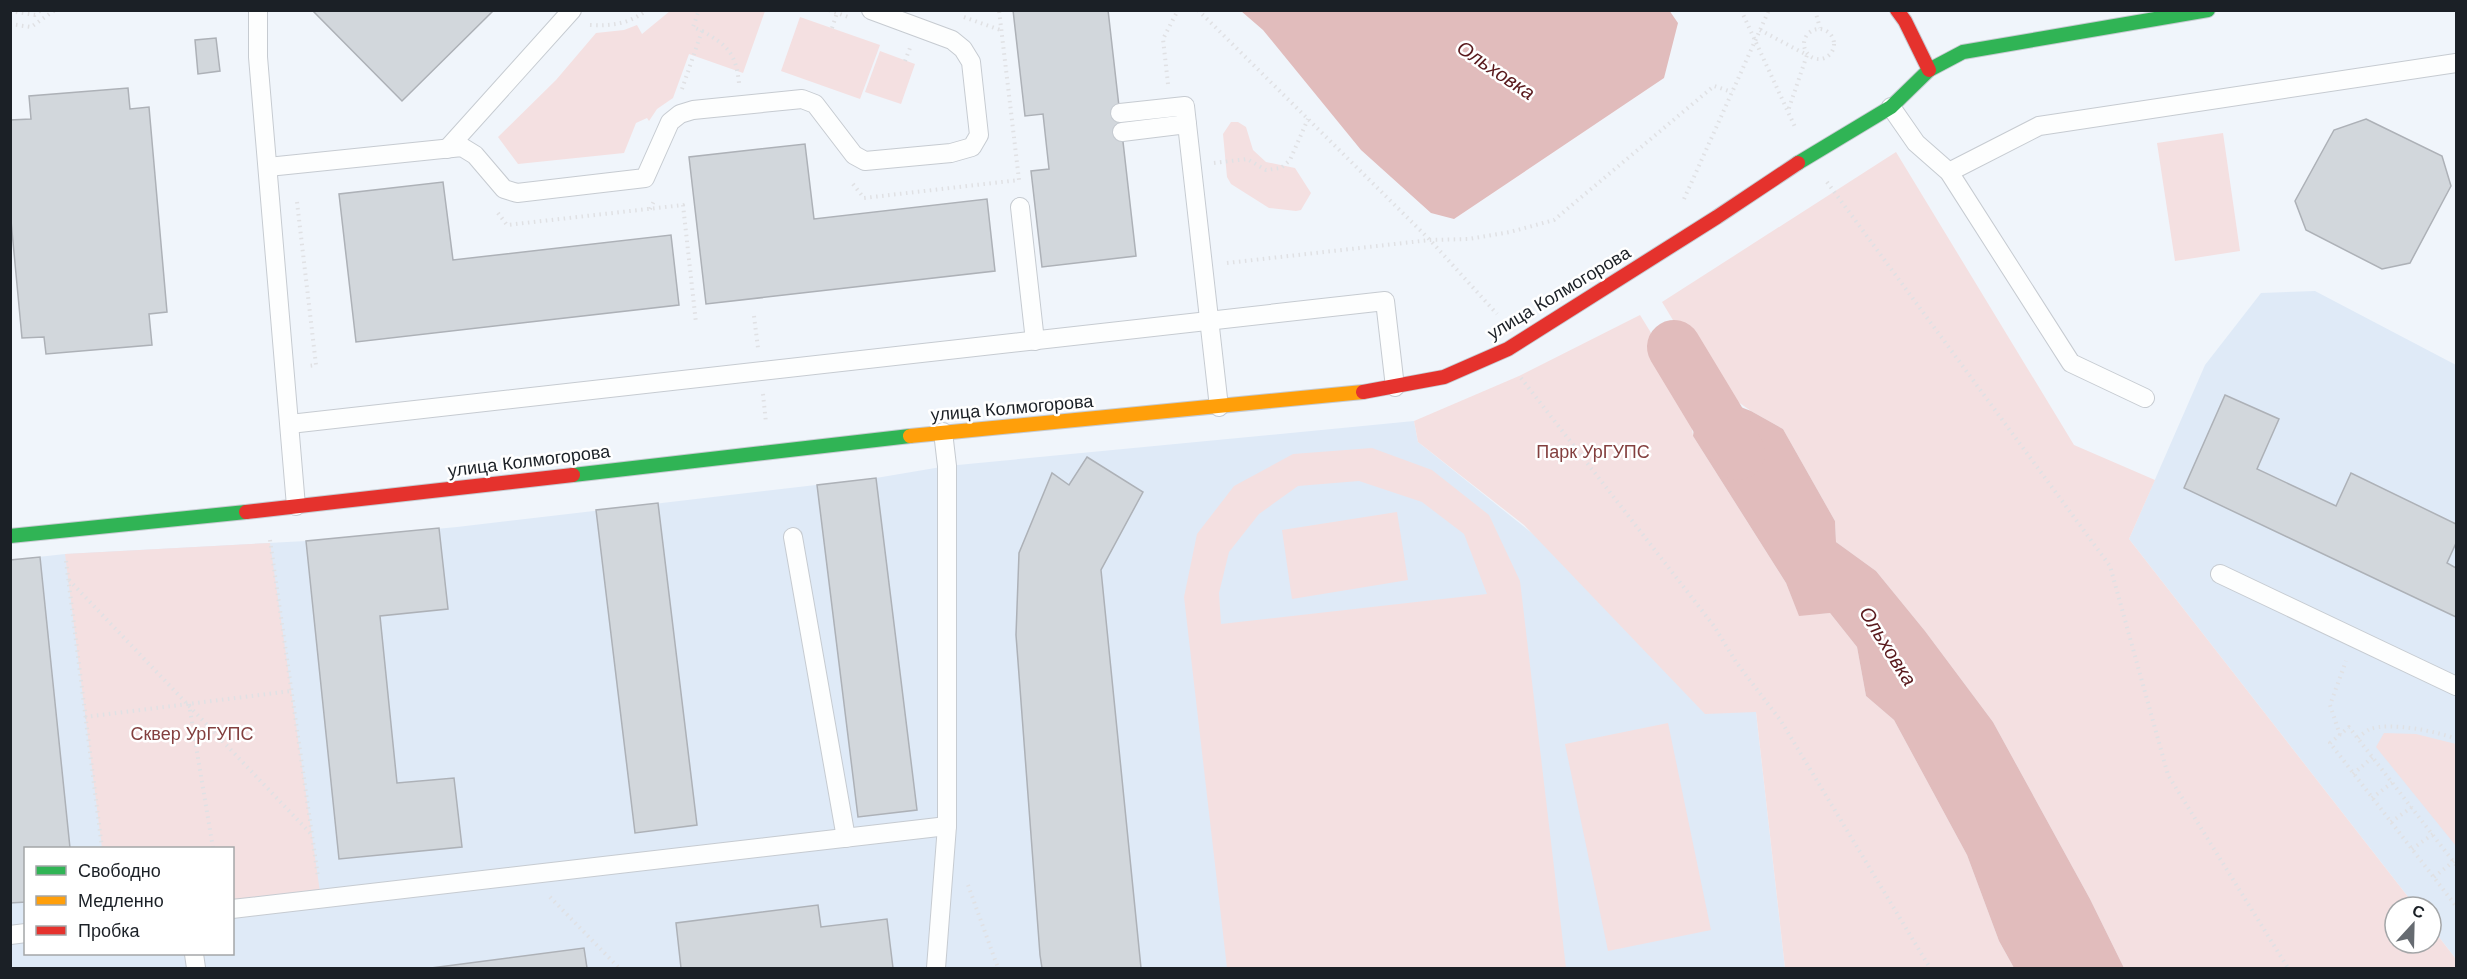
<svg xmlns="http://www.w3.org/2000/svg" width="2467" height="979" viewBox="0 0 2467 979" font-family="Helvetica,sans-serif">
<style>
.built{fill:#dfeaf7;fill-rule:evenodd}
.green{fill:#f4e0e1;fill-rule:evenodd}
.water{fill:#e1bcbc}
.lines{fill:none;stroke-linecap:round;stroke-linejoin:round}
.river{stroke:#e1bcbc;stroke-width:54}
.building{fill:#d2d7dc;stroke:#adb1b7;stroke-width:1.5}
.lane-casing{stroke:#c6cbd1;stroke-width:20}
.fast-casing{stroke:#c6cbd1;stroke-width:16}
.slow-casing{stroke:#c6cbd1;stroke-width:16}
.jam-casing{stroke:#c6cbd1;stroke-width:16}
.path{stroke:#e0e1e4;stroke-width:4;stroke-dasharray:1.5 4.5;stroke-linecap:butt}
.lane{stroke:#fdfefe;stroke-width:18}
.fast{stroke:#30b455;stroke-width:14}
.slow{stroke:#ff9f0a;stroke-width:14}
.jam{stroke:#e5322d;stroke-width:14}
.labels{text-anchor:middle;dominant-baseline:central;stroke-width:5;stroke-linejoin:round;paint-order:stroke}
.street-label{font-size:18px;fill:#1b2026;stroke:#fff}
.park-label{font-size:18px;fill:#833f3e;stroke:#fff}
.water-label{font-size:20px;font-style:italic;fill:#59191c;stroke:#fff}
</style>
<rect width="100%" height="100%" fill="#f0f5fb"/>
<g class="built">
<path d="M2315,291L2456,365V959L2431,927V907H2416L2129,539L2205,365L2261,293Z"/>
<path d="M1414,421L1418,442L1756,712L1785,968H11V560L65,554L306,541L457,527L876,478L947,466ZM26,848H232V954H26Z"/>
</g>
<g class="green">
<path d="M670,11H765L743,73L689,54L673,98L657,109L649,121L647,118L636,123L624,153L518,164L498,137L556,80L596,33L624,30L637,25L642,34Z"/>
<path d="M800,17L880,45L860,99L781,71Z"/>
<path d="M880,51L915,64L901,104L865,92Z"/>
<path d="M1231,122H1238L1246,127L1253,150L1266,162L1295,168L1311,193L1301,210L1296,211L1269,208L1231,184L1227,177L1223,134Z"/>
<path d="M2223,133L2240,251L2175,261L2157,143Z"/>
<path d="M1896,152L2074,445L2155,480L2129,539L2416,907H2395V943H2431V927L2456,959V968H2124L2090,899L1993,722L1925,631L1876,571L1836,542L1835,521L1783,429L1751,411L1711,383L1662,302Z"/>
<path d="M1640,315L1688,393L1693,436L1786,583L1799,615L1830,613L1857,647L1866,696L1894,720L1967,855L1999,941L2014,968H1785L1756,712L1705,714L1524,525L1418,442L1414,421L1519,376Z"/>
<path d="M1372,448L1432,470L1489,515L1520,581L1566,968H1227L1184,597L1197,534L1234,486L1293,454ZM1359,481L1422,502L1464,534L1487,594L1221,624L1219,593L1229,552L1259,514L1298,486Z"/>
<path d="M1397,512L1408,580L1292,599L1282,530Z"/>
<path d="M270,543L321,899L233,909L232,848H102L65,554Z"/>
<path d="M1668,723L1711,930L1608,951L1565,744Z"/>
<path d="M2384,733L2416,734L2456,744V846L2376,747Z"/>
</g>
<g class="water">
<path d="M1669,10L1678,23L1664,78L1454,219L1431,213L1361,150L1263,30L1241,11Z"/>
<path d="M1699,391L1751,411L1783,429L1835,521L1836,542L1876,571L1925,631L1993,722L2090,899L2124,968H2014L1999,941L1967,855L1894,720L1866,696L1857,647L1830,613L1799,616L1786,583L1693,436Z"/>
</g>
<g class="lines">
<path class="river" d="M1674,347L1738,453"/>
</g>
<g class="building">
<path d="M312,10H494L402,101Z"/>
<path d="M1013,10H1108L1136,256L1042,267L1031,171L1049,169L1043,114L1025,116Z"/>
<path d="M216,38L220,71L198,74L195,40Z"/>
<path d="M128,88L130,109L149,107L167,312L149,314L152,345L46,354L44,337L22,338L10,210V120L31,119L29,96Z"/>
<path d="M2366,119L2442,156L2451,186L2410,263L2382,269L2306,230L2295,201L2334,130Z"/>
<path d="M805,144L814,219L987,199L995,271L706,304L689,157Z"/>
<path d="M443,182L453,260L671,235L679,305L356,342L339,194Z"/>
<path d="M2225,395L2279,419L2257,469L2336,506L2351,473L2456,524V543L2447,563L2456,568V617L2184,488Z"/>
<path d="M1087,457L1143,492L1101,570L1141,968H1042L1040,955L1016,635L1019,553L1052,473L1069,485Z"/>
<path d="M876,478L917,810L858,817L817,485Z"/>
<path d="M658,503L697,825L635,833L596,510Z"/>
<path d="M439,528L448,609L380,616L397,783L454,778L462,847L339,859L306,541Z"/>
<path d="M40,557L70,848H26V902L10,903V560Z"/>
<path d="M818,905L821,927L887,919L893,968H681L676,923Z"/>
<path d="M584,948L587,968H431Z"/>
</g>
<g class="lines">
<g class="lane-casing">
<g id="lane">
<path d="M258,10V57L296,506"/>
<path d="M1891,107L1916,143L1949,172L2071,363L2145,398"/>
<path d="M1120,113L1185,106L1187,124"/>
<path d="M1122,132L1187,124L1219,407"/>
<path d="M447,149L572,10"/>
<path d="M268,167L462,147L475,155L504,189L517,193L645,178L670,122L680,114L693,110L802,99L815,104L854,155L865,161L951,153L972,147L979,135L971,62L963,49L952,40L871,10"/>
<path d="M1949,172L2039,126L2456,63"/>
<path d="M1020,207L1035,341"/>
<path d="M290,424L1385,301L1395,387"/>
<path d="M793,537L846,838"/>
<path d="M2220,574L2456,686"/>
<path d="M232,909L947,826"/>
<path d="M10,935L26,933"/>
<path d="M194,954L196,968"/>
<path d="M936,968L947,826V466L943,432"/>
</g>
</g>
<g class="fast-casing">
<g id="fast">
<path d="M1798,163L1891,107L1929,70L1963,52L2208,10"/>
<path d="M573,475L910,436"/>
<path d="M10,536L246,512"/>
</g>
</g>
<g class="slow-casing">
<path id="slow" d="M910,436L1363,392"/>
</g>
<g class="jam-casing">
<g id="jam">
<path d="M1897,10L1905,21L1929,70"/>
<path d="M1363,392L1444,377L1508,349L1717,217L1798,163"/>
<path d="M246,512L573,475"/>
</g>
</g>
<g class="path">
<path d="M829,10L848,17"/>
<path d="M1198,10L1430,240L1497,314"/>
<path d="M1741,10L1795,127"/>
<path d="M1815,10L1820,28"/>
<path d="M10,11L35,15L41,10"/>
<path d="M964,17L1000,30"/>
<path d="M10,24L31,27L55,10"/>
<path d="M590,25C612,26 629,24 647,10"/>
<path d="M832,28L838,10"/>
<circle cx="1819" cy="44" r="15"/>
<path d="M1760,30L1807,55L1788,111"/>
<path d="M702,31C727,45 736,53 739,83"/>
<path d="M905,61L910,48"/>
<path d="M1168,84L1163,39L1178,10"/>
<path d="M682,89L702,31L693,27L699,10"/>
<path d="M1214,163L1247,159L1266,170L1281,168L1290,160L1308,119"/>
<path d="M1827,182L2110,566L2168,775L2288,968"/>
<path d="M853,184L864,198L1019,180L999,10"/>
<path d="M1684,199L1769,10"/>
<path d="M297,202L316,365L308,366"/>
<path d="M650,209L654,201"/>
<path d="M498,213L507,225L683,205L696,323"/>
<path d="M1227,263L1430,240L1469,239L1510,232L1554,220L1714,86L1732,92"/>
<path d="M754,316L758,348"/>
<path d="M1521,378L1714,626L1736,662L1781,721L1930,968"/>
<path d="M763,394L766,423"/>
<path d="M270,540L318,877"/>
<path d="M66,561L102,848"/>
<path d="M69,580L312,835"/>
<path d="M189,704L213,848"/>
<path d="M85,717L291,691"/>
<path d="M2340,735L2330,705L2346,661"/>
<path d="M2358,738C2361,735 2366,731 2370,729C2390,722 2437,731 2456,739"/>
<path d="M2353,774L2373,757"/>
<path d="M2372,798L2393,782"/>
<path d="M2391,822L2412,807"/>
<path d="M2412,849L2433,834"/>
<path d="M2456,865L2349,727L2330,743L2456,906"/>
<path d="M2434,877L2454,861"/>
<path d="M968,885L998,968"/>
<path d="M550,897L619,968"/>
</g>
<use href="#lane" class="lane"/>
<use href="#fast" class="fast"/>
<use href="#slow" class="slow"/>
<use href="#jam" class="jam"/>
</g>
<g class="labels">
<g class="street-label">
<text transform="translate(1559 293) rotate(-31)">улица Колмогорова</text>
<text transform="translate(1012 408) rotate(-5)">улица Колмогорова</text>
<text transform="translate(529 461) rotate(-7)">улица Колмогорова</text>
</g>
<g class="park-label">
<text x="1593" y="452">Парк УрГУПС</text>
<text x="192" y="734">Сквер УрГУПС</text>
</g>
<g class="water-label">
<text transform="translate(1496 70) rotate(34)">Ольховка</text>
<text transform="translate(1888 646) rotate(58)">Ольховка</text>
</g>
</g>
<rect width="2467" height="979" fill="none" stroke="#1b2026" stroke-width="24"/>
<rect x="24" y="847" width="210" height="108" fill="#ffffff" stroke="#a4a6a8" stroke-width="1.5"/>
<rect x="36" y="866" width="30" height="9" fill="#30b455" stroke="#a4a6a8" stroke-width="1.5"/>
<text x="78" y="877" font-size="18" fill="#1b2026">Свободно</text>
<rect x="36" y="896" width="30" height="9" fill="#ff9f0a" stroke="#a4a6a8" stroke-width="1.5"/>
<text x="78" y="907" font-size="18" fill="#1b2026">Медленно</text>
<rect x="36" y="926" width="30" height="9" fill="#e5322d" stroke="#a4a6a8" stroke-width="1.5"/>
<text x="78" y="937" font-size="18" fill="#1b2026">Пробка</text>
<g transform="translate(2413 925) rotate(22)"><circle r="28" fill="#ffffff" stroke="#a4a6a8" stroke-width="1.5"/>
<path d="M0-4.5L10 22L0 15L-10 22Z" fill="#666b71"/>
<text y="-9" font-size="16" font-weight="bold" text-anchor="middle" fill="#1b2026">С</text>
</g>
</svg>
